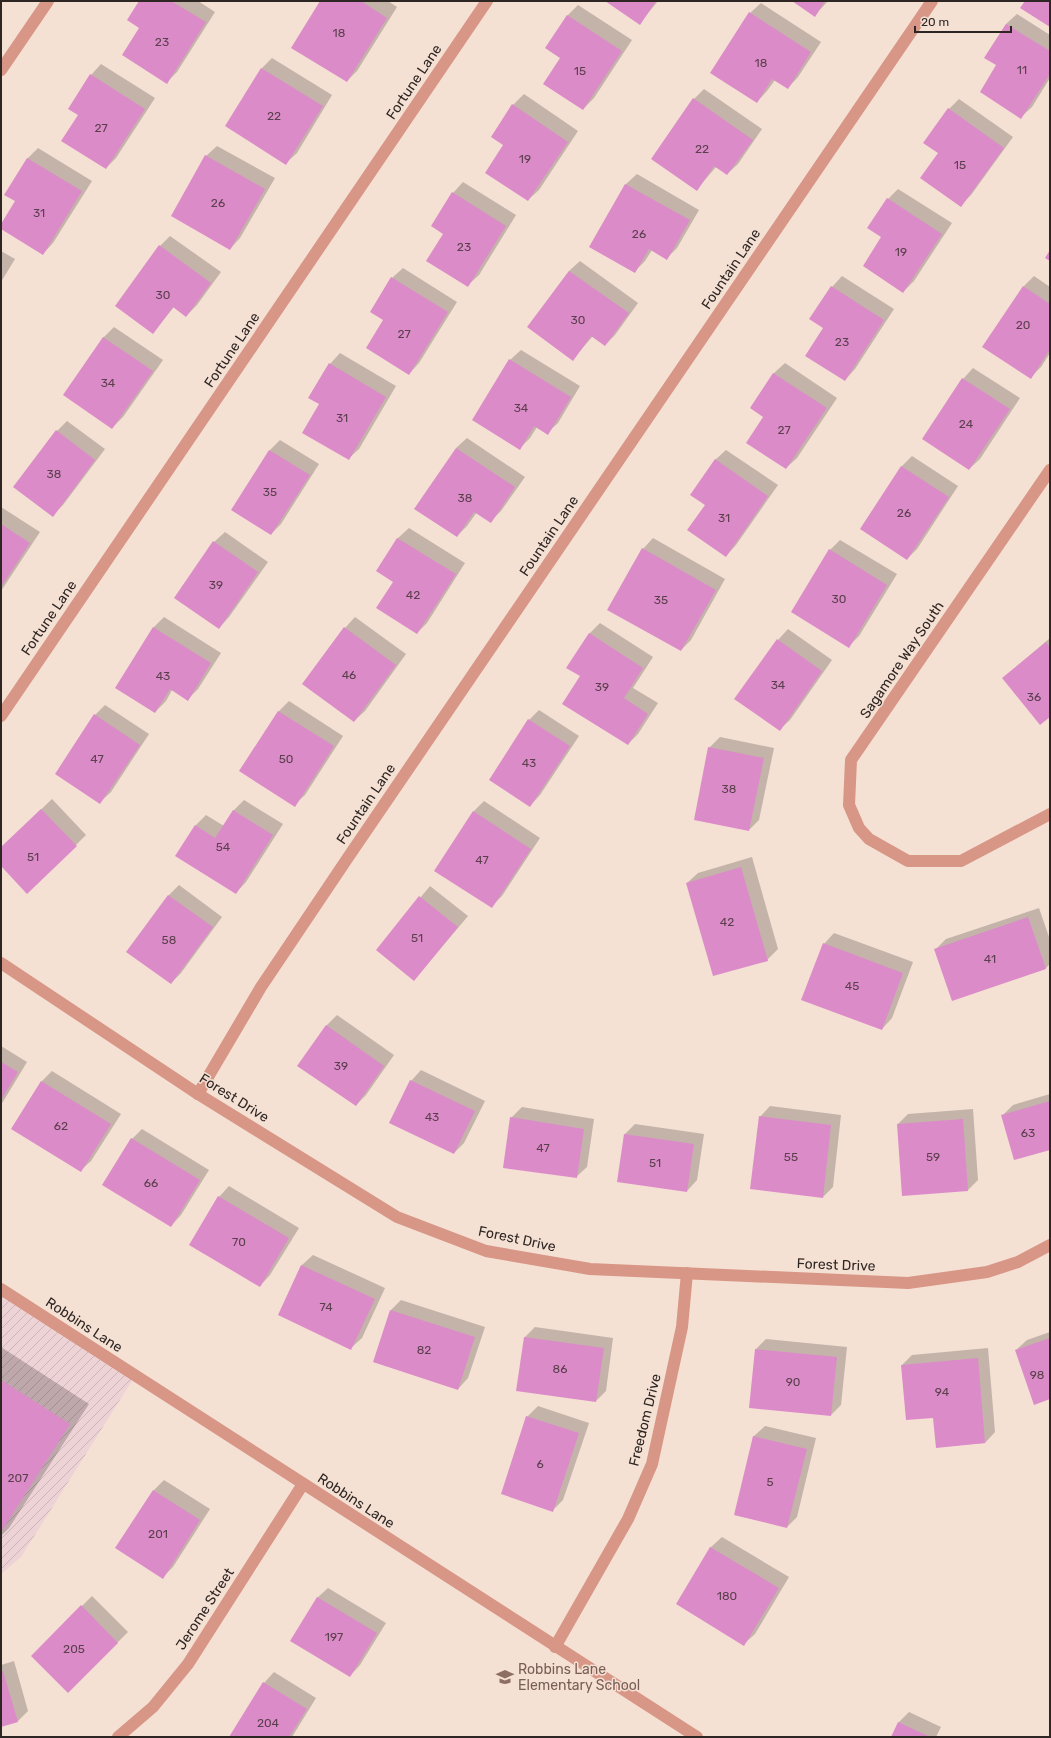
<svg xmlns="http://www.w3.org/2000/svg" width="1051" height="1738" viewBox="0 0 1051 1738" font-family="Rubik,sans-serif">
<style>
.industrial{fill:url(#industrial-furrows)}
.shadow{fill:#0003}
.building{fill:#dc8bc9}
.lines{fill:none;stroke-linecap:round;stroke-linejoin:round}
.minor{stroke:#d89686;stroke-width:12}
.labels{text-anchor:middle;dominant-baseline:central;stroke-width:3;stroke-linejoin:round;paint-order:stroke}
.number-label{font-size:12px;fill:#5a3f4c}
.street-label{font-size:14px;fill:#2e2622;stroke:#f5e0d4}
.education-label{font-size:14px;fill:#785e54;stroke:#f5e0d4;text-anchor:start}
</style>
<defs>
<pattern id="industrial-furrows" width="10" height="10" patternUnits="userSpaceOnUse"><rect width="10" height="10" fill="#eed3d6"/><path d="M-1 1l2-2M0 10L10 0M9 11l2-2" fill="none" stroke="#ccb5b7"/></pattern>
</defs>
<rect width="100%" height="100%" fill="#f5e0d4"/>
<path class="industrial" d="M1,1289L135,1376L21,1557L1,1574Z"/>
<g class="shadow">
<path d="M140,1H198L215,12L177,72L167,82L140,28Z"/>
<path d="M321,1H388L397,7L357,71L347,81Z"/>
<path d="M607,1H658L640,23Z"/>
<path d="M793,1H828L815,15Z"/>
<path d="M761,3L821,42L798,77L788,88L775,80L767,91L757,102L750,13Z"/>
<path d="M578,5L632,40L594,98L583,109L561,58L546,48L568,15Z"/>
<path d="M1017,14L1050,35V78L1032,107L1021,117L998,65L985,57L1006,24Z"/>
<path d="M272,58L332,95L297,153L286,163L262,68Z"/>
<path d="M101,64L155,98L116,158L106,168L79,115L69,109L91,75Z"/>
<path d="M704,89L762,129L738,164L727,174L716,167L697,189L694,99Z"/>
<path d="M524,94L578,131L539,190L528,200L505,145L492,136L513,105Z"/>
<path d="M959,99L1013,137L971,195L961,205L939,153L949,109Z"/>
<path d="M217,146L275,178L240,238L230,249L206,156Z"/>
<path d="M38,148L92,181L53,243L43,254L1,228L17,201L5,195L28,158Z"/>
<path d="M637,174L699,210L677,248L667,258L652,250L645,261L634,272L590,247L626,184Z"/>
<path d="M463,182L516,215L479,275L468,285L444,233L453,193Z"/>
<path d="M898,189L952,223L914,281L903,292L883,237L888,199Z"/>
<path d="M170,236L221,272L197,305L186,316L174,307L153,333L160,246Z"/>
<path d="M1,251L15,259L1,282Z"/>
<path d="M580,261L638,303L615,335L605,345L593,336L573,359L528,327L569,271Z"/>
<path d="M403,268L457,302L419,363L409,374L384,320L392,278Z"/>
<path d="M842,276L894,309L855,369L845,380L824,328L811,319L832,287Z"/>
<path d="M1034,276L1050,287V353L1041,367L1031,377L1024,286Z"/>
<path d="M114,327L163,360L123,417L112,428L64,394L104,337Z"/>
<path d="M521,350L580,386L558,423L547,433L537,427L530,438L520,448L510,360Z"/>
<path d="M340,353L396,386L359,449L348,459L321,404L330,364Z"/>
<path d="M785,363L837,398L797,458L786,468L765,417L751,407L774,373Z"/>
<path d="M973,368L1020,398L980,459L969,469L963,379Z"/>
<path d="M67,421L105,449L63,505L53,515L57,431Z"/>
<path d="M467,438L525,477L501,511L491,521L477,512L467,526L457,536L456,448Z"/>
<path d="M280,440L319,464L281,524L271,534L232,510L270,450Z"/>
<path d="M726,450L778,485L736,545L726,556L706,505L715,460Z"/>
<path d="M912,456L958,486L917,549L907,559L861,528L902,466Z"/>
<path d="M1,507L40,532L1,591Z"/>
<path d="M409,528L465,563L427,623L417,633L394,581L378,571L398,538Z"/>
<path d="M225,532L268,562L229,617L219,628L214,542Z"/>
<path d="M653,538L725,579L691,640L681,650L643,549Z"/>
<path d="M840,540L897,574L859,636L848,647L830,550Z"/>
<path d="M164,617L221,653L198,689L188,699L172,690L166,701L155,712L153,628Z"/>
<path d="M355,617L406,654L365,711L354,721L345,628Z"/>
<path d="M600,623L653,657L633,688L658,703L638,734L628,744L581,676L589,634Z"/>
<path d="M788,629L832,660L790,720L779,730L778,640Z"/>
<path d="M1050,638V716L1003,678Z"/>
<path d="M289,701L343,736L305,795L294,805L241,771L279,711Z"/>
<path d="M105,705L149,734L111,792L100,802L95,715Z"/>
<path d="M539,710L579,736L540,795L530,806L529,720Z"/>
<path d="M720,737L774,748L759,820L749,830L709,748Z"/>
<path d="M52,799L86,835L76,845L1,865V848Z"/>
<path d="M244,800L283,824L246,882L236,893L177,855L196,825L206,815L224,826L233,811Z"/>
<path d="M484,801L540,838L502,896L492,906L436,870L474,811Z"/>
<path d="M752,857L778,949L767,960L687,883L698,873Z"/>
<path d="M179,885L222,917L181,973L171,983L127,952L169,895Z"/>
<path d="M430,886L468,916L414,980L377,950Z"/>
<path d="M1039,908L1050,940V964L1046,968L952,1000L935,950L946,939Z"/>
<path d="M834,933L913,962L892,1018L882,1029L824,944Z"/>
<path d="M337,1015L394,1055L366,1095L356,1105L326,1026Z"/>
<path d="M1,1046L27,1062L1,1105Z"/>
<path d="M421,1070L485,1101L464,1143L454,1153L411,1081Z"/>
<path d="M52,1071L121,1114L91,1161L80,1171L12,1128L42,1081Z"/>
<path d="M1050,1094V1149L1002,1116L1013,1105Z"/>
<path d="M770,1106L841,1115L833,1187L823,1197L760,1117Z"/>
<path d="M522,1107L594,1119L587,1167L576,1177L511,1118Z"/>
<path d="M973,1109L978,1180L968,1190L898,1124L908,1114Z"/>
<path d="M635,1124L704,1134L697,1180L687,1191L625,1134Z"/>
<path d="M142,1129L209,1170L181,1215L171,1226L132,1139Z"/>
<path d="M229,1186L299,1228L270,1275L260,1286L219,1197Z"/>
<path d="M313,1255L385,1288L362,1338L351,1348L279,1315L302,1265Z"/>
<path d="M401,1300L485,1327L468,1378L458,1389L374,1362L391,1310Z"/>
<path d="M535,1327L613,1338L606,1391L596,1401L518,1390L525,1337Z"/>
<path d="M1050,1332V1398L1016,1350L1027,1340Z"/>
<path d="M766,1339L847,1347L841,1405L831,1415L750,1407L756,1349Z"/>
<path d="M1,1347L89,1404L9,1528L1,1536Z"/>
<path d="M988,1348L995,1432L985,1443L937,1447L934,1417L902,1365L912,1355Z"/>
<path d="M538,1406L589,1423L563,1500L553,1510L527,1417Z"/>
<path d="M765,1426L816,1438L797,1517L787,1527L735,1515L754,1436Z"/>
<path d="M164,1480L210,1509L173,1567L163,1577L117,1548L154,1490Z"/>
<path d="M722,1537L789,1577L755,1634L744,1644L677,1604L711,1547Z"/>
<path d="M328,1588L386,1623L360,1665L350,1676L317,1598Z"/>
<path d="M92,1596L128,1632L68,1692L32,1656Z"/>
<path d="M14,1661L28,1711L18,1721L1,1726V1665Z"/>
<path d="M274,1672L316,1698L292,1737H230L264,1683Z"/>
<path d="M909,1712L941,1727L936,1737H892L899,1722Z"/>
</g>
<g class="building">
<path d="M139,1H171L206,22L167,84L122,55L139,28L127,20Z"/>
<path d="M320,1H361L387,18L347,82L291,48Z"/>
<path d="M605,1H656L640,25Z"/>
<path d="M792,1H825L815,17Z"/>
<path d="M1025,1H1050V27L1020,8Z"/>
<path d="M749,12L811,52L788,89L772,79L757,103L710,73Z"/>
<path d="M567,15L622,51L583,110L543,84L560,58L545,48Z"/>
<path d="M1006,24L1050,51V74L1021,119L980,92L996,65L984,58Z"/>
<path d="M261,68L323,106L286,165L225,126Z"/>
<path d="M90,74L145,109L106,169L61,141L78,115L68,109Z"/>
<path d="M693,98L753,140L727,175L714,166L697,191L651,159Z"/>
<path d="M512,104L568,142L528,201L485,173L503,145L491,137Z"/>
<path d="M948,108L1004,148L961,207L920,178L938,153L923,143Z"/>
<path d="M205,155L265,189L230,250L171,216Z"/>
<path d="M27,158L82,191L43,255L1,229V224L15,201L4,195Z"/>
<path d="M625,184L690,220L667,260L649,249L635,273L589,247Z"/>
<path d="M452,192L506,226L468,287L426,261L443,234L431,226Z"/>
<path d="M887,198L942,234L903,293L863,266L881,237L867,228Z"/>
<path d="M159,245L211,283L186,317L173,307L153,334L115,306Z"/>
<path d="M1050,250V261L1045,258Z"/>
<path d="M569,271L629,313L605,346L591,336L573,361L527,327Z"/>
<path d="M391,277L448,312L409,375L366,348L383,320L370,312Z"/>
<path d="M831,286L884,320L845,381L805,356L823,328L809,319Z"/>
<path d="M1023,286L1050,304V349L1031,379L982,347Z"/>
<path d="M103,337L153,371L112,429L63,395Z"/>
<path d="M509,359L571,397L548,435L534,426L520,450L472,420Z"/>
<path d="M329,363L386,397L349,460L302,433L319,404L308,398Z"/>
<path d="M773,373L827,408L786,469L746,443L763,417L750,408Z"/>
<path d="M962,378L1010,409L969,470L922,439Z"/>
<path d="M56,430L95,460L53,517L13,487Z"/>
<path d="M456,448L515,487L491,523L474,512L457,537L414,509Z"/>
<path d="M269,450L310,475L271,535L231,510Z"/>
<path d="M715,459L768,496L726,557L687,530L705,505L690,495Z"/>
<path d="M901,466L949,497L907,560L860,529Z"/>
<path d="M1,524L30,543L1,587Z"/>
<path d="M397,538L456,574L417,634L376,608L393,582L376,571Z"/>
<path d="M213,541L258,572L219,629L174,598Z"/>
<path d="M642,548L716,590L681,651L607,610Z"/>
<path d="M829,549L887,585L849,648L791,612Z"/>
<path d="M153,627L211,663L188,701L170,689L155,713L115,688Z"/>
<path d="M344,627L396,665L354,722L302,684Z"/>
<path d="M589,633L643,668L624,698L648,714L628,745L562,704L580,676L566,668Z"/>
<path d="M777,639L822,671L780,731L734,699Z"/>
<path d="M1046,642L1050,648V717L1040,725L1002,678Z"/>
<path d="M278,711L334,746L295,807L239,771Z"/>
<path d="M94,714L140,745L100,804L55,774Z"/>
<path d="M528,719L570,746L530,807L489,780Z"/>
<path d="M708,747L764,758L749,831L694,820Z"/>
<path d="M41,809L77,846L27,894L1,866V847Z"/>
<path d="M233,810L273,835L236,894L175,856L195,825L215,838Z"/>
<path d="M473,811L531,849L492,908L434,871Z"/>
<path d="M741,867L768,961L713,976L686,883Z"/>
<path d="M168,895L213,927L171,984L126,952Z"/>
<path d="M419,896L458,927L414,981L376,950Z"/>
<path d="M1028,917L1046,969L952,1001L934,949Z"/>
<path d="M823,943L903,973L882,1030L801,1000Z"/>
<path d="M326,1025L384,1066L356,1106L297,1066Z"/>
<path d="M1,1062L18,1072L1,1100Z"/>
<path d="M410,1080L475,1111L454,1154L389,1123Z"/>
<path d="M41,1081L111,1124L81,1172L11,1129Z"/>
<path d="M1050,1101V1150L1014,1160L1001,1115Z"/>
<path d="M759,1116L831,1125L823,1198L750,1189Z"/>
<path d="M510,1117L584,1129L577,1178L503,1168Z"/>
<path d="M963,1119L968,1191L902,1196L897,1124Z"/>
<path d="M624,1134L694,1144L687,1192L617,1182Z"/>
<path d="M131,1138L200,1180L171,1227L102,1185Z"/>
<path d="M218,1196L289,1238L260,1287L189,1245Z"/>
<path d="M301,1265L375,1299L351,1350L278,1315Z"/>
<path d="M390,1310L475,1337L458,1390L373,1362Z"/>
<path d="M524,1337L604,1348L596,1402L516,1391Z"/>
<path d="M1050,1338V1399L1034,1405L1015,1350Z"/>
<path d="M755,1349L837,1357L831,1416L749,1408Z"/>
<path d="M978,1358L985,1443L936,1448L933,1418L906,1420L901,1365Z"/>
<path d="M1,1380L70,1424L1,1532Z"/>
<path d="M526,1416L579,1433L553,1512L501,1494Z"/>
<path d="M753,1436L807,1449L787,1528L734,1515Z"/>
<path d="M153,1490L200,1520L163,1579L115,1548Z"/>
<path d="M710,1547L779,1588L744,1646L676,1604Z"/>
<path d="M317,1597L377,1633L350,1677L290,1641Z"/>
<path d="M81,1605L118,1643L68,1693L31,1656Z"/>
<path d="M3,1671L18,1722L1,1727V1672Z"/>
<path d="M263,1682L307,1709L289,1737H229Z"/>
<path d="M898,1722L930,1737H891Z"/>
</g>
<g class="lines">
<g class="minor">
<path d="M1,70L48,1"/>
<path d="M1050,470L851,760L849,805L859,828L869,839L908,861H961L1050,814"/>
<path d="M1,716L487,1"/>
<path d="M1,963L198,1094L397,1217L486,1251L590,1269L908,1283L987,1272L1018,1262L1050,1245"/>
<path d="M198,1094L261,987L349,856L932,1"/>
<path d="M1,1289L697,1737"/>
<path d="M555,1647L628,1519L652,1464L682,1327L687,1273"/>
<path d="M118,1737L153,1707L188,1664L303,1484"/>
</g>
</g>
<defs>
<g id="school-bare" transform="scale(1.38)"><path d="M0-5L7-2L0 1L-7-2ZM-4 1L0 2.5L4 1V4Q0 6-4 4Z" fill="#8d6e63" stroke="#f5e0d4" stroke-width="2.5" paint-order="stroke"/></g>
</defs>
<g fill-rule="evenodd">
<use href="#school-bare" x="505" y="1677"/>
</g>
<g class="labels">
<g class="number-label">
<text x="339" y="33">18</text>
<text x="162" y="42">23</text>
<text x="761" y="63">18</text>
<text x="1022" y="70">11</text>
<text x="580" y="71">15</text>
<text x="274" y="116">22</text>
<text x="101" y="128">27</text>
<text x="702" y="149">22</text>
<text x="525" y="159">19</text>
<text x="960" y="165">15</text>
<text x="218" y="203">26</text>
<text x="39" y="213">31</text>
<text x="639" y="234">26</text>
<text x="464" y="247">23</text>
<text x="901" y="252">19</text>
<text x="163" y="295">30</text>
<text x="578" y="320">30</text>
<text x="1023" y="325">20</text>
<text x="404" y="334">27</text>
<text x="842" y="342">23</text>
<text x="108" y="383">34</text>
<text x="521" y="408">34</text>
<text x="342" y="418">31</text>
<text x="966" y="424">24</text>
<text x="784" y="430">27</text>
<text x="54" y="474">38</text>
<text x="270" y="492">35</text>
<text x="465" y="498">38</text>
<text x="904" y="513">26</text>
<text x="724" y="518">31</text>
<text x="216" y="585">39</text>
<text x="413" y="595">42</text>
<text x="839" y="599">30</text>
<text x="661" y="600">35</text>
<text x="349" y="675">46</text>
<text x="163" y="676">43</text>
<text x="778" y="685">34</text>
<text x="602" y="687">39</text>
<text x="1034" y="697">36</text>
<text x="97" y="759">47</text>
<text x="286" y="759">50</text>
<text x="529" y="763">43</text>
<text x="729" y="789">38</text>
<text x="223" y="847">54</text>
<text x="33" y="857">51</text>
<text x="482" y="860">47</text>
<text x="727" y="922">42</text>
<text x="417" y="938">51</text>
<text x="169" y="940">58</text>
<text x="990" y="959">41</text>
<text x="852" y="986">45</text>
<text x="341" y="1066">39</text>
<text x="432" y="1117">43</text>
<text x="61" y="1126">62</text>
<text x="1028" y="1133">63</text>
<text x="543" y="1148">47</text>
<text x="791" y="1157">55</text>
<text x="933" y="1157">59</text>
<text x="655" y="1163">51</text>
<text x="151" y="1183">66</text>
<text x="239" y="1242">70</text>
<text x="326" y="1307">74</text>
<text x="424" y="1350">82</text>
<text x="560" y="1369">86</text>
<text x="1037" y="1375">98</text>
<text x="793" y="1382">90</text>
<text x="942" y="1392">94</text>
<text x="540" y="1464">6</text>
<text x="18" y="1478">207</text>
<text x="770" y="1482">5</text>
<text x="158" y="1534">201</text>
<text x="727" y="1596">180</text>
<text x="334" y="1637">197</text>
<text x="74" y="1649">205</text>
<text x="268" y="1723">204</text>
</g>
<g class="street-label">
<text transform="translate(414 82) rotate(-56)">Fortune Lane</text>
<text transform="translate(731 269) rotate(-56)">Fountain Lane</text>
<text transform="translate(232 350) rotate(-56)">Fortune Lane</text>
<text transform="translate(549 536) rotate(-56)">Fountain Lane</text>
<text transform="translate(49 618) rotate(-56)">Fortune Lane</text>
<text transform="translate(902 660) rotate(-56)">Sagamore Way South</text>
<text transform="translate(366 804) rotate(-56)">Fountain Lane</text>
<text transform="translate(234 1098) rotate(32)">Forest Drive</text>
<text transform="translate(517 1239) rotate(12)">Forest Drive</text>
<text transform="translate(836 1265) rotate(2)">Forest Drive</text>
<text transform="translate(84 1325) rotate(33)">Robbins Lane</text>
<text transform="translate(645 1420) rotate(-76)">Freedom Drive</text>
<text transform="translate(356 1501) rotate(33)">Robbins Lane</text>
<text transform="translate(205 1609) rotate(-57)">Jerome Street</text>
</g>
<g class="education-label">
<text x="518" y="1669">Robbins Lane<tspan x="518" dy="16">Elementary School</tspan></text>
</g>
</g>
<rect width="1051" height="1738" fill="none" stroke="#2e2622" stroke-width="4"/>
<path d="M915 26v6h96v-6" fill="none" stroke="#2e2622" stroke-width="2"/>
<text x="921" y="26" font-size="12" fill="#2e2622" stroke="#f5e0d4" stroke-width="3" paint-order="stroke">20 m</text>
</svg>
